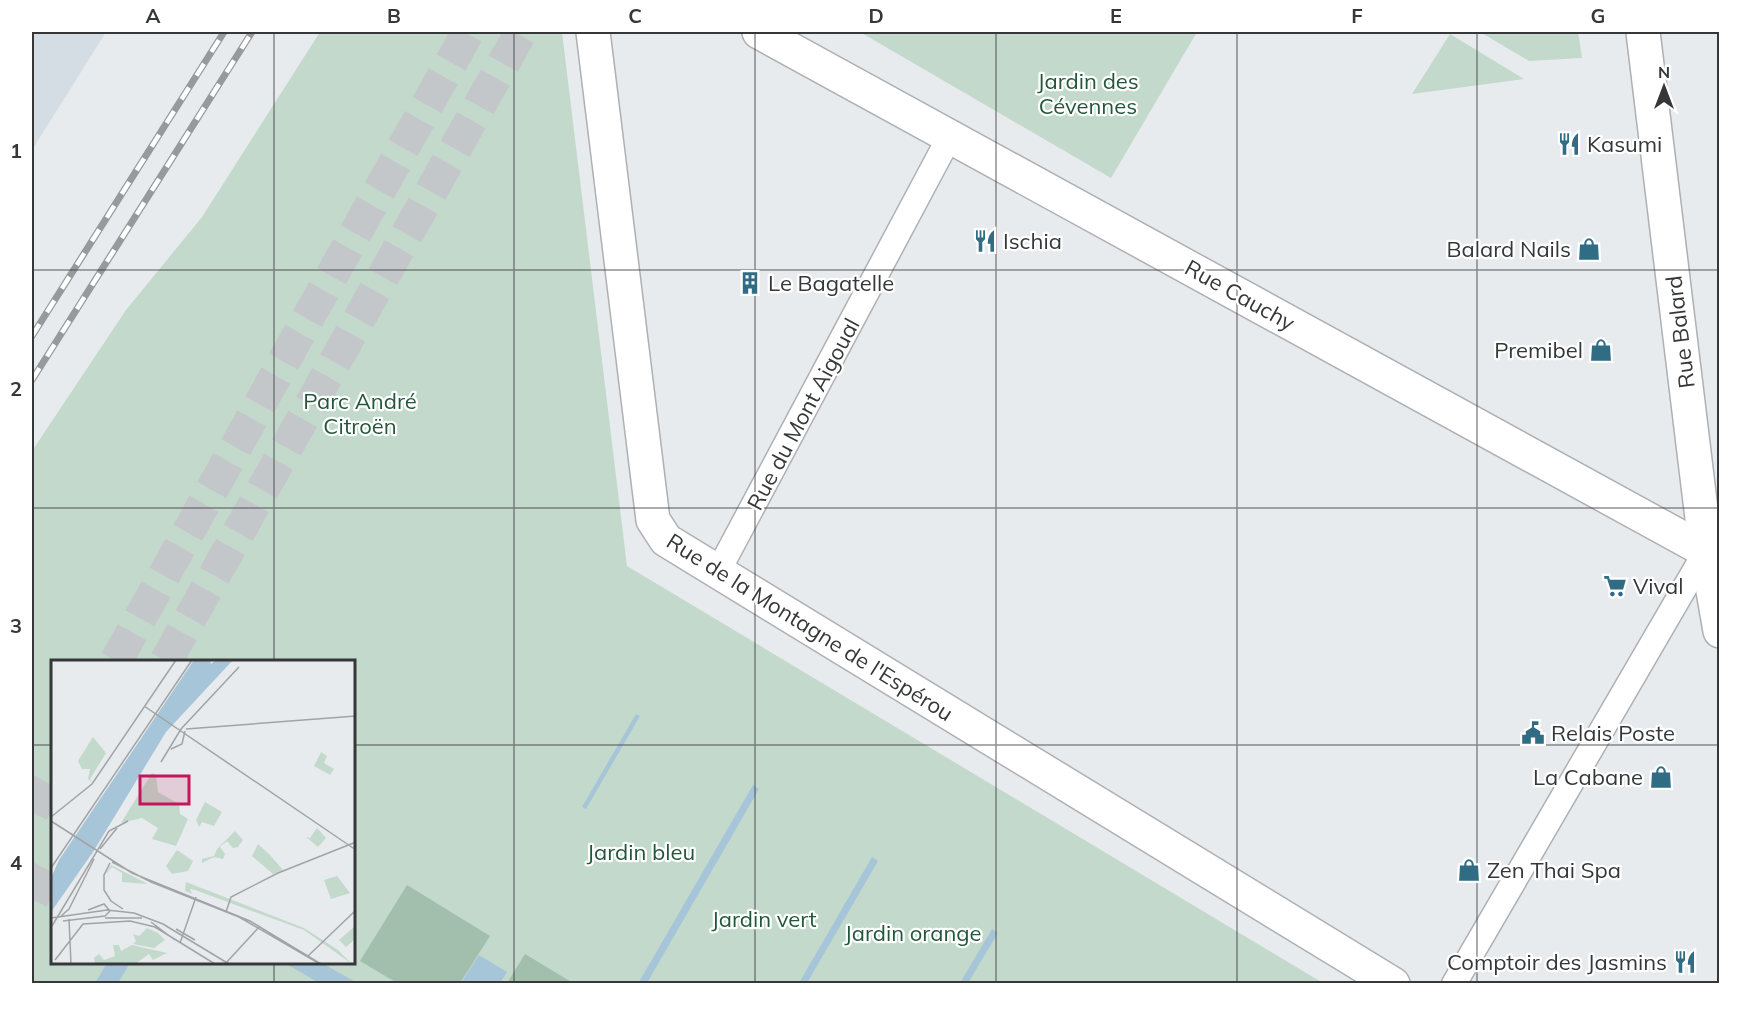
<svg xmlns="http://www.w3.org/2000/svg" width="1751" height="1015" viewBox="0 0 1751 1015" font-family="Mulish,sans-serif">
<style>
.built{fill:#d4dce4}
.green{fill:#c2d9cb;fill-rule:evenodd}
.forest{fill:#a1bfac}
.water{fill:#a7c5d9}
.lines{fill:none;stroke-linecap:round;stroke-linejoin:round}
.primary-tunnel{stroke:#c4c7ca;stroke-width:33;stroke-dasharray:33 16;stroke-linecap:butt}
.pedestrian-casing{stroke:#aeb0b3;stroke-width:27}
.minor-casing{stroke:#aeb0b3;stroke-width:36}
.tertiary-casing{stroke:#aeb0b3;stroke-width:36}
.pedestrian{stroke:#fff;stroke-width:24}
.minor{stroke:#fff;stroke-width:33}
.tertiary{stroke:#fff;stroke-width:33}
.rail-casing{stroke:#979a9c;stroke-width:7}
.rail{stroke:#fff;stroke-width:4.5;stroke-dasharray:14;stroke-linecap:butt}
.grid{fill:none;stroke:#363738;stroke-width:1.5;stroke-opacity:0.55}
.labels{text-anchor:middle;dominant-baseline:central;stroke-width:4.5;stroke-linejoin:round;paint-order:stroke}
.park-label{font-size:22px;fill:#22573b;stroke:#fff}
.poi-label{font-size:22px;fill:#363738;stroke:#fff;text-anchor:start}
.street-label{font-size:22px;fill:#363738;stroke:#fff}
.inset-road{fill:none;stroke:#a1a3a5;stroke-width:1.5}
.view{fill:#c2185b;fill-opacity:0.15;stroke:#c2185b;stroke-width:3}
.inset-edge{fill:none;stroke:#363738;stroke-width:3}
.neatline{fill:none;stroke:#363738;stroke-width:2}
.grid-label{font-size:20px;text-anchor:middle;font-weight:bold;fill:#363738}
</style>
<rect width="100%" height="100%" fill="#e8ebee"/>
<path class="built" d="M32,32H106L32,150Z"/>
<g class="green">
<path d="M320,32H562L627,566L1323,983L32,984V451L126,310L202,217ZM52,661H354V962H52Z"/>
<path d="M860,32H1197L1111,178Z"/>
<path d="M1480,32H1578L1582,58L1529,61Z"/>
<path d="M1450,34L1524,79L1412,94Z"/>
</g>
<g class="forest">
<path d="M407,885L490,936L460,983H397L360,961Z"/>
<path d="M525,954L573,983H507Z"/>
</g>
<g class="water">
<path d="M636,714L640,716L586,809L582,807Z"/>
<path d="M753,785L759,789L647,983L639,982Z"/>
<path d="M872,857L878,861L807,983H799Z"/>
<path d="M992,929L998,933L968,983H960Z"/>
<path d="M479,955L507,972L500,983H461Z"/>
<path d="M107,963H130L118,983H95Z"/>
<path d="M285,963H322L357,983H319Z"/>
</g>
<g class="lines">
<g class="primary-tunnel">
<path d="M116,661L468,32"/>
<path d="M166,661L521,32"/>
<path d="M32,812L52,775"/>
<path d="M32,899L52,862"/>
</g>
<g class="pedestrian-casing">
<g id="pedestrian">
<path d="M722,564L950,136"/>
<path d="M1454,984L1709,546"/>
</g>
</g>
<g class="minor-casing">
<g id="minor">
<path d="M593,32L653,520L666,540L1393,984"/>
<path d="M759,32L1706,551L1720,560"/>
</g>
</g>
<g class="tertiary-casing">
<path id="tertiary" d="M1643,32L1706,551L1720,631"/>
</g>
<use href="#pedestrian" class="pedestrian"/>
<use href="#minor" class="minor"/>
<use href="#tertiary" class="tertiary"/>
<g class="rail-casing">
<g id="rail">
<path d="M32,336L224,32"/>
<path d="M32,380L252,32"/>
</g>
</g>
<use href="#rail" class="rail"/>
</g>
<path class="grid" d="M274,32V661M514,32V984M755,32V984M996,32V984M1237,32V984M1477,32V984M32,270H1720M32,508H1720M32,745H52M354,745H1720M274,962V984"/>
<defs>
<g id="restaurant-bare" transform="scale(1.8)"><path d="M-5-6h1v4h1v-4h1v4h1v-4h1v5L-1.5 .5V6h-2V.5L-5-1ZM5-6V6H3V1.5H1.5Q1.5-4 5-6Z" fill="#306c83" stroke="#fff" stroke-width="2.5" paint-order="stroke"/></g>
<g id="shop-bare" transform="scale(1.8)"><path d="M-5-2.5h2.3a2.7 3.5 0 0 1 5.4 0H5L5.5 6h-11ZM-1.5-2.5h3a1.5 2.3 0 0 0-3 0Z" fill="#306c83" stroke="#fff" stroke-width="2.5" paint-order="stroke"/></g>
<g id="building-bare" transform="scale(1.8)"><path d="M-4-6H4V6H1V3H-1V6H-4ZM-2.5-4.3h1.7v1.8h-1.7ZM.8-4.3h1.7v1.8H.8ZM-2.5-1h1.7V.8h-1.7ZM.8-1h1.7V.8H.8Z" fill="#306c83" stroke="#fff" stroke-width="2.5" paint-order="stroke"/></g>
<g id="supermarket-bare" transform="scale(1.8)"><path d="M-6-5.5h2.5l.6 2H6L4.5 2H-2.5L-4.4-4H-6ZM-1.5 3.2a1.3 1.3 0 1 0 .1 0ZM3 3.2a1.3 1.3 0 1 0 .1 0Z" fill="#306c83" stroke="#fff" stroke-width="2.5" paint-order="stroke"/></g>
<g id="civic-bare" transform="scale(1.8)"><path d="M-.6-6.5H3V-4.5H.6V-3L4-1V1h2V6H-6V1h2V-1L-.6-3ZM-1.2 2.5V6h2.4V2.5Z" fill="#306c83" stroke="#fff" stroke-width="2.5" paint-order="stroke"/></g>
</defs>
<g fill-rule="evenodd">
<use href="#restaurant-bare" x="1569" y="144"/>
<use href="#restaurant-bare" x="985" y="241"/>
<use href="#shop-bare" x="1589" y="249"/>
<use href="#building-bare" x="750" y="283"/>
<use href="#shop-bare" x="1601" y="350"/>
<use href="#supermarket-bare" x="1615" y="586"/>
<use href="#civic-bare" x="1533" y="733"/>
<use href="#shop-bare" x="1661" y="777"/>
<use href="#shop-bare" x="1469" y="870"/>
<use href="#restaurant-bare" x="1685" y="962"/>
</g>
<g class="labels">
<g class="park-label">
<text x="1088" y="81">Jardin des<tspan x="1088" dy="25">Cévennes</tspan></text>
<text x="360" y="401">Parc André<tspan x="360" dy="25">Citroën</tspan></text>
<text x="641" y="852">Jardin bleu</text>
<text x="764" y="919">Jardin vert</text>
<text x="913" y="933">Jardin orange</text>
</g>
<g class="poi-label">
<text x="1587" y="144">Kasumi</text>
<text x="1003" y="241">Ischia</text>
<text x="1571" y="249" text-anchor="end">Balard Nails</text>
<text x="768" y="283">Le Bagatelle</text>
<text x="1583" y="350" text-anchor="end">Premibel</text>
<text x="1633" y="586">Vival</text>
<text x="1551" y="733">Relais Poste</text>
<text x="1643" y="777" text-anchor="end">La Cabane</text>
<text x="1487" y="870">Zen Thai Spa</text>
<text x="1667" y="962" text-anchor="end">Comptoir des Jasmins</text>
</g>
<g class="street-label">
<text transform="translate(1240 295) rotate(29)">Rue Cauchy</text>
<text transform="translate(1680 332) rotate(-97)">Rue Balard</text>
<text transform="translate(803 414) rotate(-62)">Rue du Mont Aigoual</text>
<text transform="translate(810 627) rotate(32)">Rue de la Montagne de l'Espérou</text>
</g>
</g>
<g transform="translate(51 660)">
<rect width="304" height="304" fill="#e8ebee"/>
<path d="M42,77L55,93L39,119L41,122L37,119L39,109H31L27,101ZM270,92L276,96L273,103L283,109L279,115L263,106ZM101,113L105,115L107,132L128,144L129,154L137,159L125,186L101,179L107,168L91,158L70,163ZM154,142L171,152L163,166L151,162L148,167L145,160ZM266,168L275,178L267,187L255,177L259,178ZM184,171L192,180L187,187L182,188L176,181L169,187L174,194L172,199L163,197L151,203V199L163,196L166,189ZM207,184L219,195L232,210L222,214L201,196ZM126,190L142,201L137,211L121,214L115,206ZM60,205L95,223L96,224L71,222V213L61,207L54,215ZM286,216L299,233L280,239L273,220ZM135,222L253,268L287,290L301,304L253,270L144,230L139,229L141,234L134,231ZM304,266V279L295,287L288,280ZM96,268L107,273L114,280L103,288L82,284L85,281L82,274L88,276ZM62,285H68L70,291L81,285L116,293L102,300L98,294L84,304H44L43,298L48,294L53,300L64,296Z" fill="#c2d9cb"/>
<path d="M143,0H159L160,4L165,0H182L115,72L42,192L0,252V218L8,200Z" fill="#a7c5d9"/>
<path class="inset-road" d="M93,46L305,190M135,69L305,56M120,89L131,84L134,71M110,102L130,69L188,7M0,157L41,124L125,0M0,161L81,213L199,261L270,304M49,189L66,168M61,202L100,222L188,257L269,304M59,203L53,215V230L60,241L72,249M0,208L141,0M175,252L180,237L227,213L305,182M10,256L18,249L43,199M0,258L56,250L83,253L112,264L178,304M54,258H91M18,259L20,304M12,261L54,256L59,251L53,244L37,250M100,262L124,280M1,266L58,171L77,161M125,269L144,280M129,283L145,237M257,296L305,250M4,300L32,264L79,261L104,267L164,304M174,304L209,266"/>
<path class="view" d="M89,116H138V144H89Z"/>
<rect width="304" height="304" class="inset-edge"/>
</g>
<rect width="1751" height="1015" fill="none" stroke="#ffffff" stroke-width="66"/>
<g transform="translate(1664 87)" stroke="#ffffff" stroke-width="4.5" paint-order="stroke">
<path d="M0-4.5L10 22L0 15L-10 22Z" fill="#363738"/>
<text y="-9" font-size="16" font-weight="bold" text-anchor="middle" fill="#363738">N</text>
</g>
<rect x="33" y="33" width="1685" height="949" class="neatline"/>
<g class="grid-label">
<text x="153" y="23">A</text>
<text x="394" y="23">B</text>
<text x="635" y="23">C</text>
<text x="876" y="23">D</text>
<text x="1116" y="23">E</text>
<text x="1357" y="23">F</text>
<text x="1598" y="23">G</text>
<text x="16" y="158">1</text>
<text x="16" y="396">2</text>
<text x="16" y="633">3</text>
<text x="16" y="870">4</text>
</g>
</svg>
